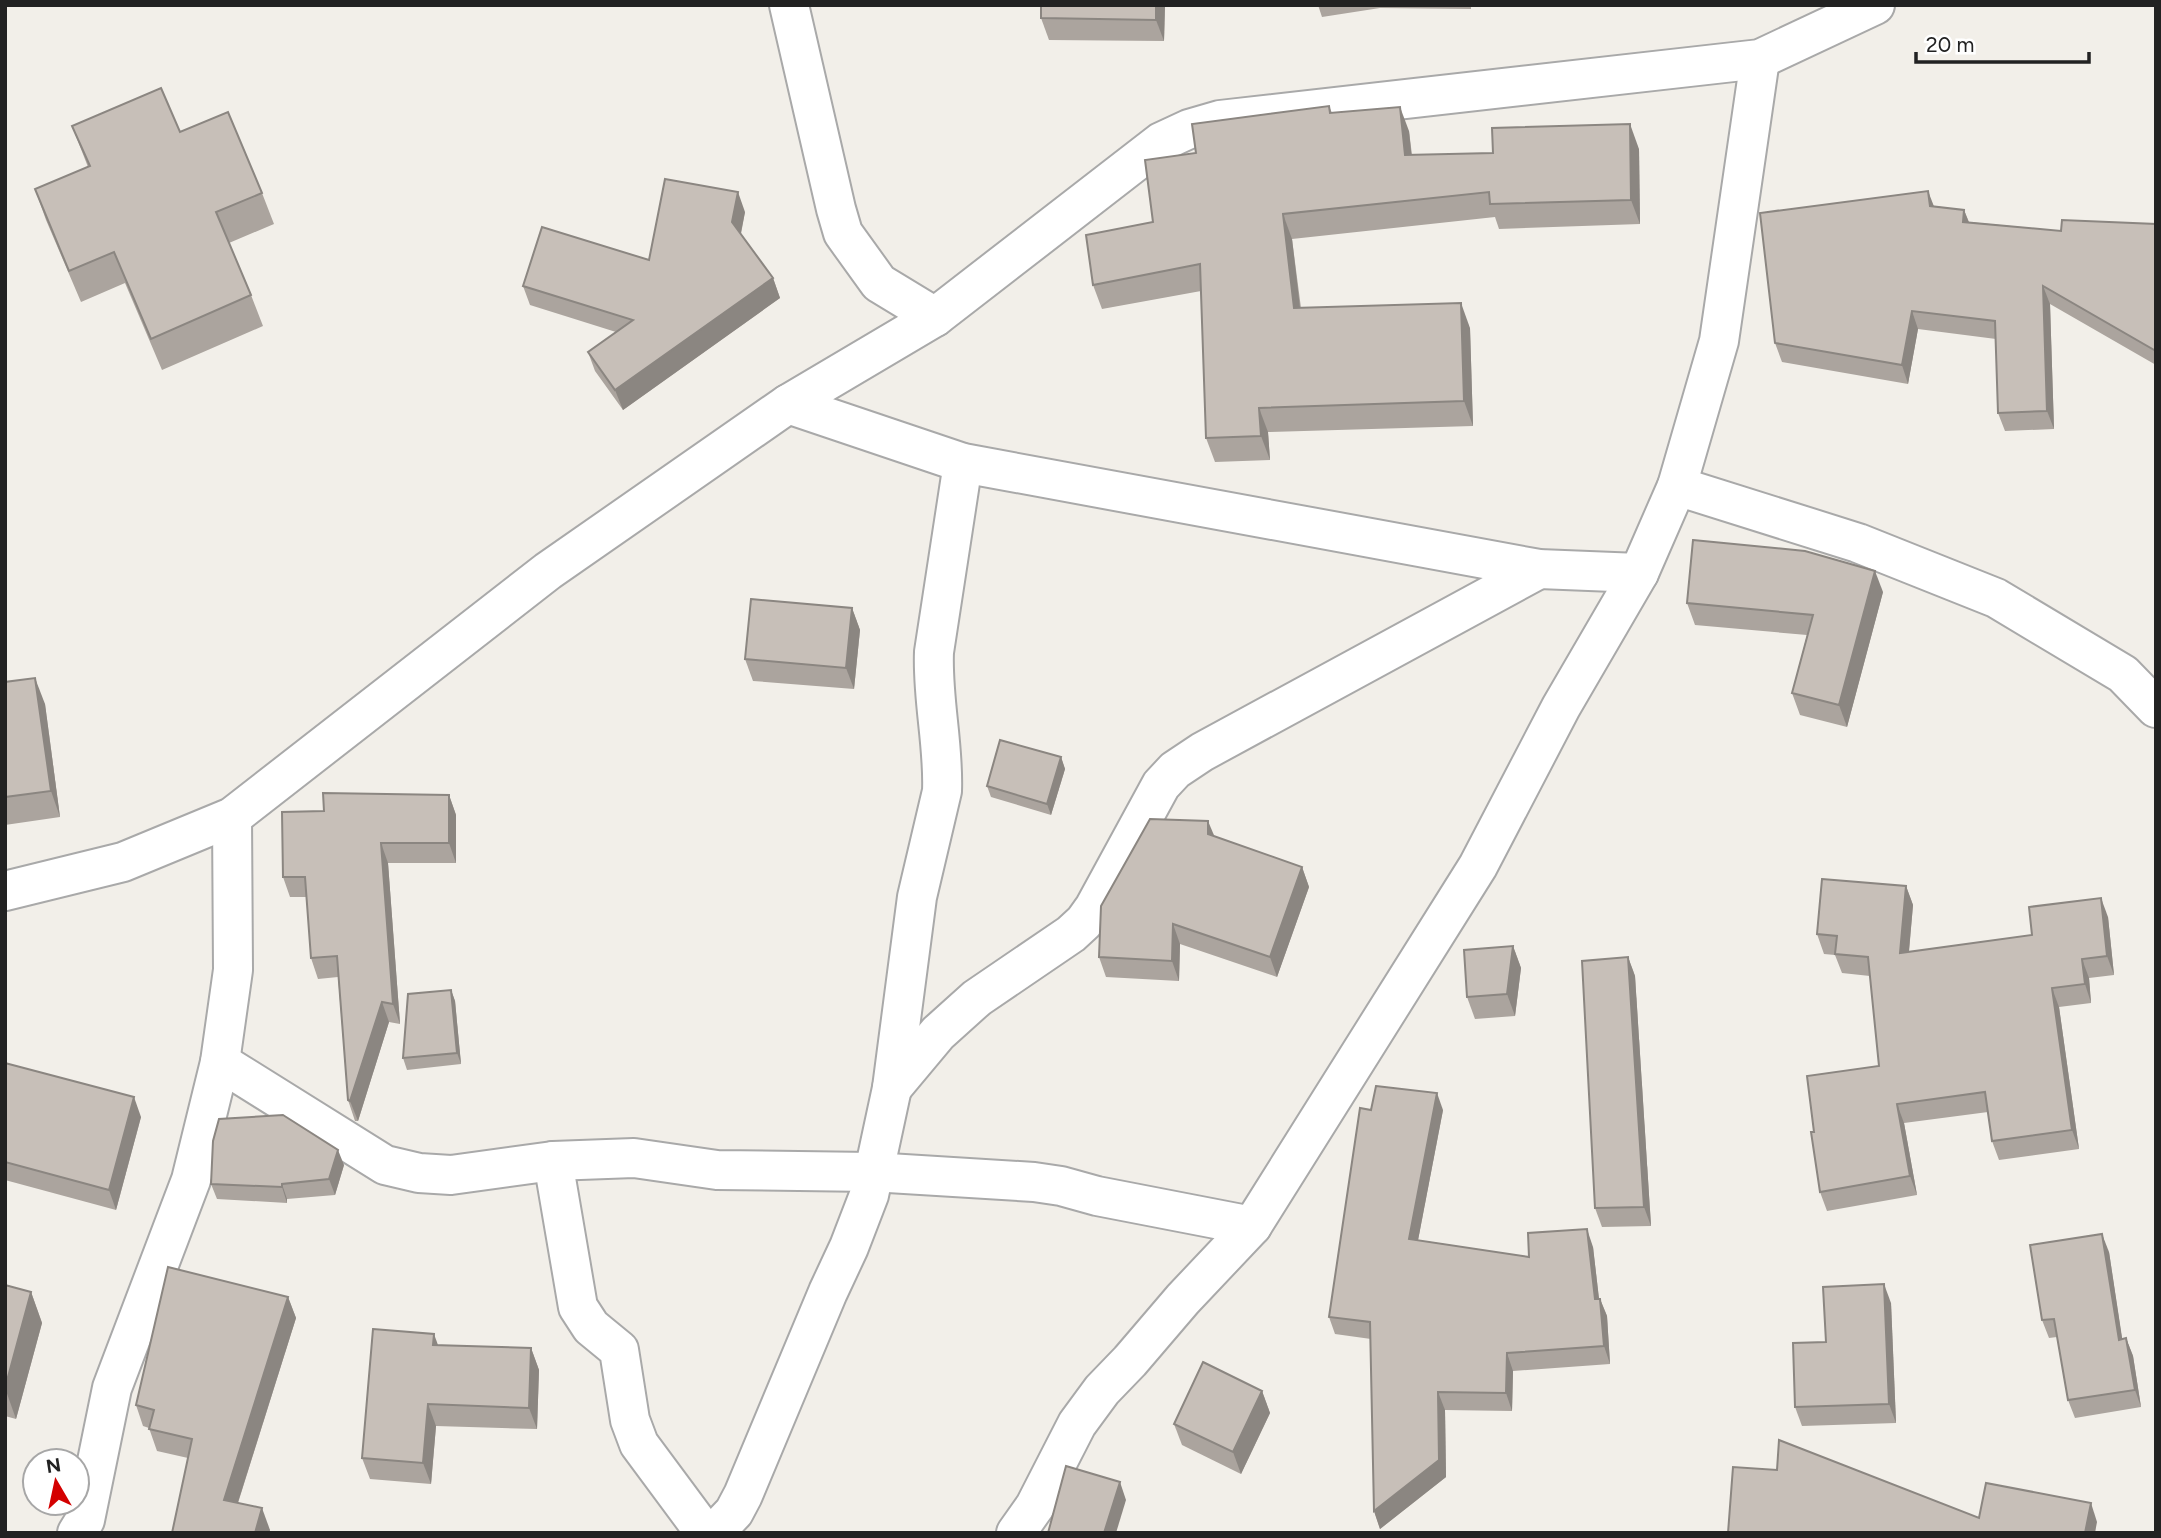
<svg xmlns="http://www.w3.org/2000/svg" width="2161" height="1538" viewBox="0 0 2161 1538" font-family="Figtree,sans-serif">
<style>
.lines{fill:none;stroke-linecap:round;stroke-linejoin:round}
.street-casing{stroke:#a9a9a9;stroke-width:42}
.street{stroke:#fff;stroke-width:38}
.wall{fill:#aba49e}
.shaded-wall{fill:#8b8681}
.building{fill:#c7bfb8;stroke:#8b8681;stroke-width:2}
</style>
<rect width="100%" height="100%" fill="#f2efe9"/>
<g class="lines">
<g class="street-casing">
<g id="street">
<path d="M789,5L836,209L843,233L879,283L935,317"/>
<path d="M788,404L963,463L1539,569L1639,573"/>
<path d="M1677,486L1858,543L1996,598L2123,674L2156,708"/>
<path d="M5,891L123,862L232,817L548,571L788,404L935,317L1161,142L1189,129L1220,120L1760,59L1875,5"/>
<path d="M220,1062L385,1165L419,1173L451,1175L553,1161L634,1158L717,1170L872,1172L1034,1182L1061,1186L1097,1196L1252,1226"/>
<path d="M892,1088L938,1033L977,998L1071,934L1084,922L1094,908L1161,785L1175,770L1202,752L1539,569"/>
<path d="M553,1161L578,1307L591,1327L619,1350L630,1420L639,1444L705,1533"/>
<path d="M77,1533L85,1520L112,1388L191,1180L220,1062L233,970L232,817"/>
<path d="M714,1533L734,1512L743,1495L828,1292L849,1247L869,1195L892,1088L917,897L942,791C944,745 932,699 934,652L963,463"/>
<path d="M1016,1533L1035,1506L1077,1424L1102,1390L1130,1361L1183,1299L1252,1226L1478,866L1561,707L1639,573L1677,486L1719,341L1760,59"/>
</g>
</g>
<use href="#street" class="street"/>
</g>
<g class="wall">
<path d="M1165,5L1164,41L1049,40L1041,18Z"/>
<path d="M1318,5H1486L1471,6V9L1380,8L1322,17Z"/>
<path d="M1329,106L1332,113L1409,131L1412,155L1639,149L1640,224L1499,229L1495,217L1292,239L1301,308L1470,328L1473,426L1268,432L1270,460L1215,462L1206,438L1201,291L1102,309L1093,285L1153,222L1196,153Z"/>
<path d="M72,126L180,132L262,193L274,224L229,243L251,295L263,326L162,370L125,283L81,302L46,220L35,189L88,167Z"/>
<path d="M1934,206L1964,210L1969,222L2061,231L2156,224V365L2050,304L2054,429L2005,431L1998,413L1996,339L1918,329L1908,384L1782,362L1775,343Z"/>
<path d="M745,212L741,234L773,278L780,298L623,410L595,371L588,352L616,332L530,305L523,286L649,260Z"/>
<path d="M1883,592L1847,727L1800,715L1792,693L1807,635L1695,625L1687,603Z"/>
<path d="M852,608L860,630L854,689L753,681L745,659Z"/>
<path d="M5,682L45,704L60,817L5,825Z"/>
<path d="M1061,757L1065,769L1051,815L991,797L987,786Z"/>
<path d="M449,795L456,815V863H388L400,1024L389,1022L358,1121H355L348,1100L338,977L318,979L311,958L307,897H290L283,877Z"/>
<path d="M1214,836L1302,867L1309,887L1277,977L1180,944L1179,981L1106,977L1099,957Z"/>
<path d="M1906,886L1913,905L1909,952L2032,935L2108,917L2114,975L2089,978L2091,1003L2059,1007L2079,1149L1999,1160L1992,1141L1988,1112L1904,1123L1917,1195L1827,1211L1820,1192L1814,1132L1879,1066L1870,976L1842,973L1835,955L1824,954L1817,934Z"/>
<path d="M1513,946L1521,968L1515,1016L1475,1019L1467,997Z"/>
<path d="M1628,957L1635,976L1651,1226L1602,1227L1595,1208Z"/>
<path d="M451,990L455,1001L461,1064L407,1070L403,1058Z"/>
<path d="M5,1063L141,1117L116,1210L5,1180Z"/>
<path d="M1371,1110H1443L1418,1240L1529,1257L1593,1247L1599,1299H1600L1607,1316L1610,1364L1513,1371L1512,1411L1445,1410L1446,1477L1380,1529L1374,1511L1371,1339L1335,1334L1329,1317Z"/>
<path d="M344,1165L335,1195L287,1199V1203L217,1199L211,1184Z"/>
<path d="M2109,1252L2122,1339L2126,1338L2133,1356L2141,1407L2075,1418L2068,1400L2057,1337L2049,1338L2042,1320Z"/>
<path d="M5,1285L31,1292L42,1323L16,1419L5,1416Z"/>
<path d="M288,1297L296,1318L238,1503L270,1530L269,1533H172L188,1458L157,1451L149,1428L143,1426L136,1405Z"/>
<path d="M1891,1303L1896,1423L1802,1426L1795,1407Z"/>
<path d="M438,1345L531,1348L539,1370L537,1429L436,1426L431,1484L370,1479L362,1458Z"/>
<path d="M1262,1391L1270,1413L1241,1474L1182,1445L1174,1424Z"/>
</g>
<g class="shaded-wall">
<path d="M1156,5H1165L1164,41L1156,20Z"/>
<path d="M1400,107L1409,131L1414,180L1405,155Z"/>
<path d="M1630,124L1639,149L1640,224L1631,200Z"/>
<path d="M1928,191L1935,209L1930,206Z"/>
<path d="M738,192L745,212L739,242L732,222Z"/>
<path d="M1964,210L1971,228L1963,222Z"/>
<path d="M1283,214L1292,239L1303,333L1294,308Z"/>
<path d="M773,278L780,298L623,410L615,390Z"/>
<path d="M2043,286L2050,304L2054,429L2047,411Z"/>
<path d="M1461,303L1470,328L1473,426L1464,401Z"/>
<path d="M1912,311L1918,329L1908,384L1902,365Z"/>
<path d="M1259,408L1268,432L1270,460L1261,436Z"/>
<path d="M1875,571L1883,592L1847,727L1839,705Z"/>
<path d="M852,608L860,630L854,689L846,668Z"/>
<path d="M35,678L45,704L60,817L51,791Z"/>
<path d="M1061,757L1065,769L1051,815L1047,804Z"/>
<path d="M449,795L456,815V863L449,843Z"/>
<path d="M1208,821L1216,840L1208,834Z"/>
<path d="M381,843L388,863L400,1024L393,1004Z"/>
<path d="M1302,867L1309,887L1277,977L1270,957Z"/>
<path d="M1906,886L1913,905L1907,972L1900,953Z"/>
<path d="M2101,898L2108,917L2114,975L2107,956Z"/>
<path d="M1173,924L1180,944L1179,981L1172,961Z"/>
<path d="M1513,946L1521,968L1515,1016L1507,994Z"/>
<path d="M1628,957L1635,976L1651,1226L1644,1207Z"/>
<path d="M2082,959L2089,978L2091,1003L2085,984Z"/>
<path d="M2052,988L2059,1007L2079,1149L2072,1130Z"/>
<path d="M451,990L455,1001L461,1064L457,1053Z"/>
<path d="M382,1002L389,1022L358,1121L350,1101Z"/>
<path d="M1437,1093L1443,1110L1415,1256L1409,1239Z"/>
<path d="M134,1097L141,1117L116,1210L109,1190Z"/>
<path d="M1897,1104L1904,1123L1917,1195L1910,1176Z"/>
<path d="M338,1150L344,1165L335,1195L329,1179Z"/>
<path d="M282,1184L287,1199V1203L282,1187Z"/>
<path d="M1587,1229L1593,1247L1601,1316L1595,1299Z"/>
<path d="M2102,1234L2109,1252L2125,1357L2119,1340Z"/>
<path d="M1884,1284L1891,1303L1896,1423L1889,1404Z"/>
<path d="M31,1292L42,1323L16,1419L5,1388Z"/>
<path d="M288,1297L296,1318L232,1521L224,1500Z"/>
<path d="M1600,1299L1607,1316L1610,1364L1604,1346Z"/>
<path d="M434,1334L442,1356L433,1345Z"/>
<path d="M2126,1338L2133,1356L2141,1407L2135,1390Z"/>
<path d="M531,1348L539,1370L537,1429L529,1408Z"/>
<path d="M1507,1353L1513,1371L1512,1411L1506,1393Z"/>
<path d="M1262,1391L1270,1413L1241,1474L1233,1452Z"/>
<path d="M1438,1392L1445,1410L1446,1477L1380,1529L1374,1511Z"/>
<path d="M428,1404L436,1426L431,1484L423,1463Z"/>
<path d="M1120,1482L1126,1500L1116,1533H1104Z"/>
<path d="M2091,1503L2097,1522L2095,1533H2085Z"/>
<path d="M262,1508L270,1530L269,1533H255Z"/>
</g>
<g class="building">
<path d="M1041,5H1156V20L1041,18Z"/>
<path d="M161,88L180,132L228,112L262,193L216,212L251,295L151,339L114,252L69,271L35,189L90,166L72,126Z"/>
<path d="M1329,106L1330,113L1400,107L1405,155L1493,153L1492,128L1630,124L1631,200L1490,204L1489,192L1283,214L1294,308L1461,303L1464,401L1259,408L1261,436L1206,438L1200,264L1093,285L1086,235L1153,222L1145,160L1196,153L1192,124Z"/>
<path d="M665,179L738,192L732,222L773,278L615,390L588,352L633,320L523,286L542,227L649,260Z"/>
<path d="M1928,191L1930,206L1964,210L1963,222L2061,231L2062,220L2156,224V351L2043,286L2047,411L1998,413L1995,321L1912,311L1902,365L1775,343L1760,213Z"/>
<path d="M1693,540L1805,551L1875,571L1839,705L1792,693L1813,615L1687,603Z"/>
<path d="M751,599L852,608L846,668L745,659Z"/>
<path d="M35,678L51,791L5,797V682Z"/>
<path d="M1000,740L1061,757L1047,804L987,786Z"/>
<path d="M323,793L449,795V843H381L393,1004L382,1002L350,1101L348,1100L337,956L311,958L305,877H283L282,812L324,811Z"/>
<path d="M1150,819L1208,821V834L1302,867L1270,957L1173,924L1172,961L1099,957L1101,906Z"/>
<path d="M1822,879L1906,886L1900,953L2032,935L2029,907L2101,898L2107,956L2082,959L2085,984L2052,988L2072,1130L1992,1141L1985,1092L1897,1104L1910,1176L1820,1192L1811,1132H1814L1807,1076L1879,1066L1868,957L1835,954L1837,936L1817,934Z"/>
<path d="M1513,946L1507,994L1467,997L1464,950Z"/>
<path d="M1628,957L1644,1207L1595,1208L1582,961Z"/>
<path d="M451,990L457,1053L403,1058L408,994Z"/>
<path d="M5,1063L134,1097L109,1190L5,1162Z"/>
<path d="M1376,1086L1437,1093L1409,1239L1529,1257L1528,1233L1587,1229L1595,1299H1600L1604,1346L1507,1353L1506,1393L1438,1392L1439,1460L1374,1511L1370,1322L1329,1317L1360,1108L1371,1110Z"/>
<path d="M283,1115L338,1150L329,1179L282,1184V1187L211,1184L213,1141L219,1119Z"/>
<path d="M2102,1234L2119,1340L2126,1338L2135,1390L2068,1400L2054,1319L2042,1320L2030,1245Z"/>
<path d="M168,1267L288,1297L224,1500L262,1508L255,1533H172L192,1439L149,1429L154,1410L136,1405Z"/>
<path d="M1884,1284L1889,1404L1795,1407L1793,1343L1826,1342L1823,1287Z"/>
<path d="M5,1285L31,1292L5,1388Z"/>
<path d="M373,1329L434,1334L433,1345L531,1348L529,1408L428,1404L423,1463L362,1458Z"/>
<path d="M1203,1362L1262,1391L1233,1452L1174,1424Z"/>
<path d="M1779,1440L1979,1518L1986,1483L2091,1503L2085,1533H1728L1733,1467L1777,1470Z"/>
<path d="M1066,1466L1120,1482L1104,1533H1106H1048Z"/>
</g>
<rect width="2161" height="1538" fill="none" stroke="#222222" stroke-width="14"/>
<g transform="translate(56 1482) rotate(351)"><circle r="33" fill="#ffffff" stroke="#a7a7a7" stroke-width="2"/>
<path d="M0-5L12 26L0 18L-12 26Z" fill="#d40000"/>
<text y="-10" font-size="19" font-weight="bold" text-anchor="middle" fill="#222222">N</text>
</g>
<path d="M1916 52v10h173v-10" fill="none" stroke="#222222" stroke-width="3.5"/>
<text x="1926" y="52" font-size="21" fill="#222222" stroke="#ffffff" stroke-width="5" paint-order="stroke">20 m</text>
</svg>
